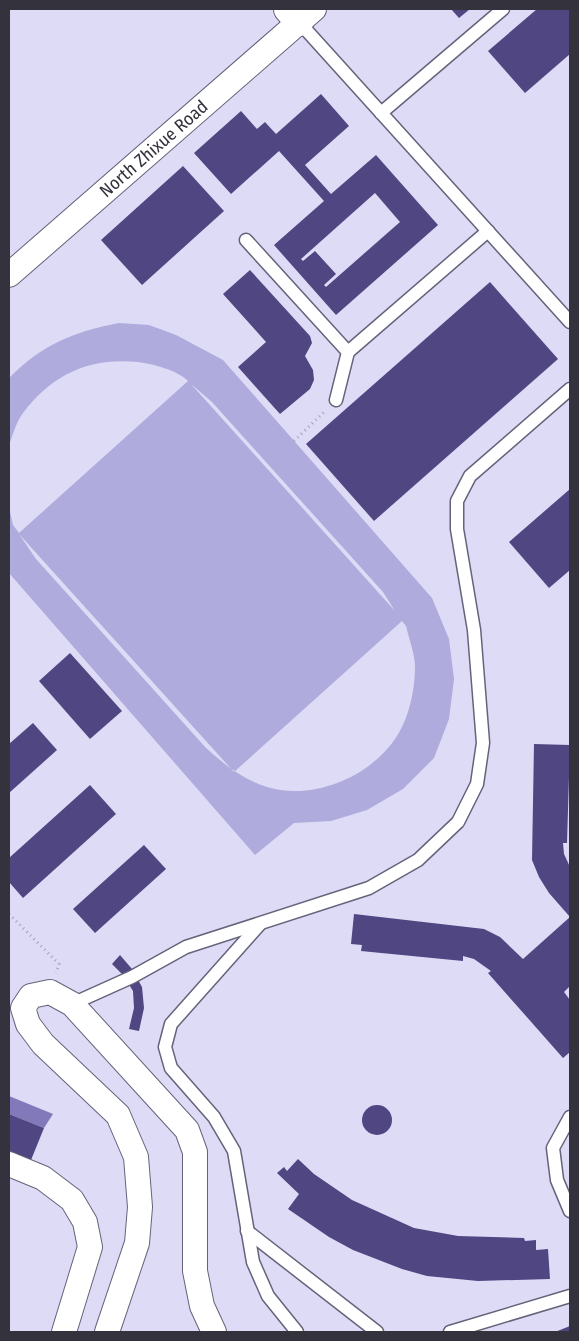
<svg xmlns="http://www.w3.org/2000/svg" width="579" height="1341" viewBox="0 0 579 1341" font-family="'Fira Sans Condensed',sans-serif">
<style>
.green{fill:#afabdc;fill-rule:evenodd}
.water{fill:#8179ba}
.building{fill:#4f4682;fill-rule:evenodd}
.lines{fill:none;stroke-linecap:round;stroke-linejoin:round}
.lane-casing{stroke:#65637a;stroke-width:15}
.street-casing{stroke:#65637a;stroke-width:26}
.secondary-casing{stroke:#65637a;stroke-width:30}
.path{stroke:#a2a1b6;stroke-width:3;stroke-dasharray:1 4;stroke-linecap:butt}
.lane{stroke:#fff;stroke-width:12}
.street{stroke:#fff;stroke-width:24}
.secondary{stroke:#fff;stroke-width:28}
.labels{text-anchor:middle;dominant-baseline:central;stroke-width:5;stroke-linejoin:round;paint-order:stroke}
.street-label{font-size:18px;fill:#33323d;stroke:#dddbf6}
</style>
<rect width="100%" height="100%" fill="#dddbf6"/>
<path class="green" d="M119,323L149,325L176,335L223,360L432,598L449,639L454,679L449,719L434,758L403,789L367,810L331,821L294,823L255,855L9,573V507L13,525L19,533L188,381C177,370 153,364 138,362C90,357 52,374 23,413C16,422 13,435 9,445V378C43,344 73,332 119,323ZM191,384L212,402L383,592L395,611ZM19,534L234,772L402,621L406,626C409,639 415,654 415,667C415,690 409,717 397,736C371,777 313,801 267,787C242,779 225,765 206,748L36,559Z"/>
<path class="water" d="M9,1096L53,1114L44,1128L9,1114Z"/>
<g class="building">
<path d="M451,9H470L459,18Z"/>
<path d="M537,9H570V54L525,93L488,51Z"/>
<path d="M321,94L349,126L305,165L331,194L376,155L438,225L336,315L274,245L324,201L279,151L231,194L194,153L241,111L257,129L265,122L276,134ZM375,193L400,222L326,287L324,285L336,274L315,251L303,261L301,259Z"/>
<path d="M183,166L224,211L142,285L101,240Z"/>
<path d="M250,270L310,336L312,343L305,356L313,370L314,380L310,389L280,414L238,367L266,342L223,294Z"/>
<path d="M490,282L558,359L374,521L306,444Z"/>
<path d="M570,489V570L549,588L509,542Z"/>
<path d="M70,653L122,711L90,739L39,681Z"/>
<path d="M33,723L57,750L9,793V744Z"/>
<path d="M534,744L570,745L567,843H563L564,854L570,867V917L549,893L539,877L532,860Z"/>
<path d="M90,785L116,814L23,898L9,882V858Z"/>
<path d="M144,845L166,869L95,933L73,909Z"/>
<path d="M354,914L484,929L500,937L523,959L570,917V986L564,992L570,1000V1052L563,1058L488,973L491,971L474,959L463,956V961L361,951L362,945L351,944Z"/>
<path d="M120,955L132,969L142,987L144,1008L139,1031L129,1029L134,1008L133,991L123,975L112,964Z"/>
<circle cx="377" cy="1120" r="15"/>
<path d="M9,1114L44,1128L31,1160L9,1151Z"/>
<path d="M298,1159L314,1174L352,1200L414,1228L458,1236L524,1238L525,1241L536,1240V1250L548,1249L550,1279L478,1281L427,1276L402,1269L353,1250L329,1237L288,1209L299,1194L277,1173L284,1167L287,1171Z"/>
<path d="M570,1326V1332H555Z"/>
</g>
<g class="lines">
<g class="lane-casing">
<g id="lane">
<path d="M299,22L570,322"/>
<path d="M381,113L503,9"/>
<path d="M246,240L348,352"/>
<path d="M336,400L348,352L488,231"/>
<path d="M260,924L171,1024L165,1047L171,1068L214,1117L234,1151L253,1262L268,1296L297,1332"/>
<path d="M72,1004L132,977L186,947L369,888L418,860L458,822L477,784L483,743L474,630L457,529V501L470,476L570,389"/>
<path d="M570,1117L553,1148L557,1180L570,1211"/>
<path d="M247,1231L377,1332"/>
<path d="M450,1332L570,1296"/>
</g>
</g>
<g class="street-casing">
<g id="street">
<path id="s1" d="M9,275L314,9"/>
<path d="M9,1164L43,1178L72,1200L85,1222L90,1247L64,1332"/>
<path d="M107,1332L137,1243L140,1207L136,1157L118,1115L43,1044L28,1024L23,1008L31,996L50,992L72,1004L187,1130L195,1152V1271L202,1306L214,1332"/>
</g>
</g>
<g class="secondary-casing">
<path id="secondary" d="M288,9L299,22"/>
</g>
<g class="path">
<path d="M294,441L324,412"/>
<path d="M9,914L59,964L56,973"/>
</g>
<use href="#lane" class="lane"/>
<use href="#street" class="street"/>
<use href="#secondary" class="secondary"/>
</g>
<g class="labels">
<g class="street-label">
<text stroke="none"><textPath href="#s1" startOffset="192">North Zhixue Road</textPath></text>
</g>
</g>
<rect width="579" height="1341" fill="none" stroke="#33323d" stroke-width="20"/>
</svg>
